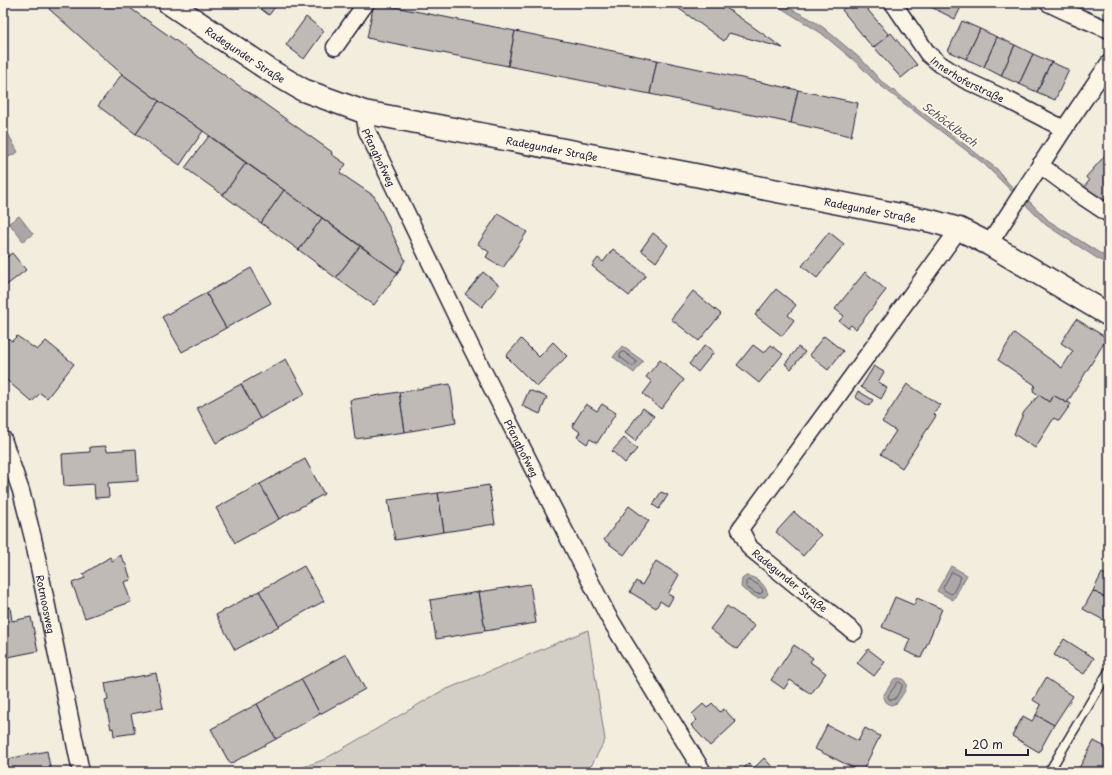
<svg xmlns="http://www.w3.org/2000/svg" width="1112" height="775" viewBox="0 0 1112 775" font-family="'Playpen Sans',sans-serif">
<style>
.green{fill:#d4cfc6;stroke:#7b7880}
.water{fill:#aca7a6;stroke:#75727b}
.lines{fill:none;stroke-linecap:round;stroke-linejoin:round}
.shore{stroke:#595766;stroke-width:1}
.building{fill:#bfbab6;stroke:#22223b}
.service-casing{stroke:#22223b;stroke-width:11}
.minor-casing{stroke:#22223b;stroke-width:19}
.secondary-casing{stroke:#22223b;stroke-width:25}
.service{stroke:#fcf5e5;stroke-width:8}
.minor{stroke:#fcf5e5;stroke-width:16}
.secondary{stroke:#fcf5e5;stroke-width:22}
.labels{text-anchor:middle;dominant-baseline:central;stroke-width:3.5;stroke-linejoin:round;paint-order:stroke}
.street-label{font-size:10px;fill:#22223b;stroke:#fcf5e5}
.water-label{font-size:11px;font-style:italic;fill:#525160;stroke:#fcf5e5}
</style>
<rect width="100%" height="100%" fill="#f3edde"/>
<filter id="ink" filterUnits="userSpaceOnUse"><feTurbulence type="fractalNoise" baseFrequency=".025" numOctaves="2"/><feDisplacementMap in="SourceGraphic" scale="8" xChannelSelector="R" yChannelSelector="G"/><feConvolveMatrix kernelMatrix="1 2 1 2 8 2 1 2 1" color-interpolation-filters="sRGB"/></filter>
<g filter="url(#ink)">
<path class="green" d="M588,630L605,740L588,772H289L323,760L440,692Z"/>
<g class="water">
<path d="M773,3H779L809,18L824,28L862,60L881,81L997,169L1009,184L1030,202L1049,221L1109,259V266L1046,225L983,163L877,83L857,63L821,33Z"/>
<path d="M6,130L18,152L5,159L3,156V131Z"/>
<path d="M19,216L33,234L23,241L9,223Z"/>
<path d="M622,346L643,361L634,373L613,357Z"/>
<path d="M951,566L967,575L953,600L937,591Z"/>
<path d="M746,576C757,577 764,583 768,594L765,597L757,598L744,590L741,587L742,579Z"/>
<path d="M899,678C914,682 902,695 897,703L891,705L886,702L883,696L894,679Z"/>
</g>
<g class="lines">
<g class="shore">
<path d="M624,352L636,361V363L634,366H632L620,357V355L621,353Z"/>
<path d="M952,572L960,576L961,577L953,593L951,594L944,590L943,588Z"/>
<path d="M748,580C754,582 761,585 763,591L762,593L757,594L746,587V582Z"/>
<path d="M899,682L902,684V687L895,699L891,700L889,699L888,696L897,683Z"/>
</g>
</g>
<g class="building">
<path d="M53,3H123L332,152L331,154L346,164L340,173L374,196L405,260L398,273L203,131L159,101L122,74L49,9Z"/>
<path d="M253,3H278L269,15Z"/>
<path d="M374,3L515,31L508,66L367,38Z"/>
<path d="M671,3H719L783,48L729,33L724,41Z"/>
<path d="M850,3H862L889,35L873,48L842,10Z"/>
<path d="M923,3H963L955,19Z"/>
<path d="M306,17L324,31L304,59L286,45Z"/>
<path d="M962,21L980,29L966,59L948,51Z"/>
<path d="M980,29L997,37L984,67L966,59Z"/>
<path d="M515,31L657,60L650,94L508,66Z"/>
<path d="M891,33L917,65L901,78L874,47Z"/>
<path d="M997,37L1015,45L1001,76L984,67Z"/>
<path d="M1015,45L1033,54L1019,84L1001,76Z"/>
<path d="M1033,54L1051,62L1037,92L1019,84Z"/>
<path d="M657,60L798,90L791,123L650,94Z"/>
<path d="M1051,62L1069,70L1055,100L1037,92Z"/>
<path d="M122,74L159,101L136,134L98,106Z"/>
<path d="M798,90L858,103L851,136L791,123Z"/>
<path d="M159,101L203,131L180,165L136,134Z"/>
<path d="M209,136L246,163L223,195L185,168Z"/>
<path d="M1109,151V203L1084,187L1089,181L1086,177Z"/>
<path d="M246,163L284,190L261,223L223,195Z"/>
<path d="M284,190L322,218L299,250L261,223Z"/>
<path d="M498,214L527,232L503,268L486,257L489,252L478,244Z"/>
<path d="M322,218L360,246L336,278L299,250Z"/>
<path d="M829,232L844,244L817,278L802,266Z"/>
<path d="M653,233L668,245L656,262L641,250Z"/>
<path d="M360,246L398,273L374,305L336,278Z"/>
<path d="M613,249L646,275L629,296L592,266L598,258L603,262Z"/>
<path d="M12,253L26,270L3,288V260Z"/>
<path d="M251,268L271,303L226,328L206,293Z"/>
<path d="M483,272L499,285L482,307L465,294Z"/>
<path d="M865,272L886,290L856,329L851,325L848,328L839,321L844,316L835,309Z"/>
<path d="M776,289L796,305L788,315L794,320L782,336L755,315Z"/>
<path d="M693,291L721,314L699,341L671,319Z"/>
<path d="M206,293L226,328L182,352L162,317Z"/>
<path d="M1076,319L1107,338L1067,403L1053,395L1049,402L1033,391L1035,385L998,360L1014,333L1062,368L1073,351L1061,343Z"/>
<path d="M3,335L12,341L17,336L37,350L46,341L74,364L47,398L40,393L32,402L3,377Z"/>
<path d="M824,336L843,351L828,370L809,355Z"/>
<path d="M521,339L539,357L553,342L567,356L537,387L506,356Z"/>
<path d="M705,345L714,352L698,372L689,364Z"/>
<path d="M753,345L764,353L771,345L783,354L759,383L737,365Z"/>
<path d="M798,347L805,352L791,369L785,364Z"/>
<path d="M286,359L305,394L260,419L241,384Z"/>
<path d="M660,360L684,380L661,409L643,394L652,382L646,377Z"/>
<path d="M874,366L884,372L878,382L887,388L881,399L861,387Z"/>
<path d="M241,384L260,419L216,443L197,408Z"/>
<path d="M450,384L456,423L405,432L399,392Z"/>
<path d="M907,384L940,405L934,414L936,416L902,468L881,454L896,431L882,422Z"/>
<path d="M529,390L547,397L540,414L522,406Z"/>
<path d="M858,391L873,400L869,406L855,397Z"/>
<path d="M399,392L405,432L355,439L350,400Z"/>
<path d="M1039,395L1049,402L1053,395L1067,403L1068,402L1071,404L1059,421L1054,418L1035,448L1014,434L1024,412Z"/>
<path d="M586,404L597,411L602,404L616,413L597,443L590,439L587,444L577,437L580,432L572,426Z"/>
<path d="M643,408L654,416L635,441L625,433Z"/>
<path d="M624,438L637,449L625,463L612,451Z"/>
<path d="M106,446L107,451L136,449L138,481L108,483L109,497L95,498L94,484L64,486L62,454L90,452V447Z"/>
<path d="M305,459L324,494L279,519L260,484Z"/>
<path d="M260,484L279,519L235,543L216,508Z"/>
<path d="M489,485L495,524L444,532L438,493Z"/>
<path d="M661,492L668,495L659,509L653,505Z"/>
<path d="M438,493L444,532L395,540L388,500Z"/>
<path d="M629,506L649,521L624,555L604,540Z"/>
<path d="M794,512L821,535L803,556L776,532Z"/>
<path d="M120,555L126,565L131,580L124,582L131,602L85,618L72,583L85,578L83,574L110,557L112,561Z"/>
<path d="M656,561L679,575L668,594L673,597L668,606L660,601L656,608L630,592L636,581L642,585Z"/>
<path d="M304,566L324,601L279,626L259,591Z"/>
<path d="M1102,573L1109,577V600L1093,591Z"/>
<path d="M530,584L536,623L485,631L479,592Z"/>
<path d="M259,591L279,626L235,650L216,615Z"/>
<path d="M1093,591L1109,600V623L1083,609Z"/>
<path d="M479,592L485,631L436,639L430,600Z"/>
<path d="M895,597L914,605L917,598L942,609L921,658L905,651L910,639L882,627Z"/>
<path d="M727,606L755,626L737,649L710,629Z"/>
<path d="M10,607L12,621L31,617L38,651L3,658V609Z"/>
<path d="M1064,639L1094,658L1084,674L1054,655Z"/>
<path d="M794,645L813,658L810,662L826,673L811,694L790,680L784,689L771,680Z"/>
<path d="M868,649L885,662L874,676L857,663Z"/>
<path d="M346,654L365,689L320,714L301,679Z"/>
<path d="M156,673L163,708L131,714L135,733L114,736L113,728L111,729L105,701L108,700L105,683Z"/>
<path d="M1046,678L1073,696L1054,725L1036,715L1041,705L1033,700Z"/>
<path d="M301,679L320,714L276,739L257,704Z"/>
<path d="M712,703L720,712L724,709L736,722L710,746L691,725L697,720L692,714L703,704L707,708Z"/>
<path d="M257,704L276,739L230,764L211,729Z"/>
<path d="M1036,715L1054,725L1039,752L1012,736L1023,716L1032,721Z"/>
<path d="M827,725L858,741L865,728L880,736L862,772L815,749Z"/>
<path d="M1094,741L1109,749V772H1082L1078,770Z"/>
<path d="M47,751L51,772H3V760Z"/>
<path d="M764,758L777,772L741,771L749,763L754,768Z"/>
</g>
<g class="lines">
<g class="service-casing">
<path id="service" d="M1049,772L1109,671"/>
</g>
<g class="minor-casing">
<g id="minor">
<path id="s1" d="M893,3L928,54L940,64L965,80L1010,101L1064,129"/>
<path d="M1048,3L1069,13L1109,30"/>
<path d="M335,47L366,3"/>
<path id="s2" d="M364,112L367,131L472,349L608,616L703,772"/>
<path d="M1040,165L1079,194L1109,214"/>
<path d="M989,244L1064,129L1109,63"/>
<path id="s3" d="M3,439L21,491L33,538L81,772"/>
<path d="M854,632L750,548L740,529L832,404L959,229"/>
</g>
</g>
<g class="secondary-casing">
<g id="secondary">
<path id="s4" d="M169,3L269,70L303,90L364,112L685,173L931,221L959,229L989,244L1109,315"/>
</g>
</g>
<use href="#service" class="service"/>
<use href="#minor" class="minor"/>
<use href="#secondary" class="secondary"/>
</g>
</g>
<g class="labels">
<g class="street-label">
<text stroke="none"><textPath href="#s4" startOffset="92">Radegunder Straße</textPath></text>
<text stroke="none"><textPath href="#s1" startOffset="109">Innerhoferstraße</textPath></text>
<text stroke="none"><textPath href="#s4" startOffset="416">Radegunder Straße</textPath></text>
<text stroke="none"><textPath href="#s2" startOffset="48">Pfanghofweg</textPath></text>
<text stroke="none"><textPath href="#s4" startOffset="740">Radegunder Straße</textPath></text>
<text stroke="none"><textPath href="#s2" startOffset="372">Pfanghofweg</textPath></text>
<text transform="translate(790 580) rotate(39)">Radegunder Straße</text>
<text stroke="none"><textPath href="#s3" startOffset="171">Rotmoosweg</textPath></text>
</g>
<g class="water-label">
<text transform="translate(950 124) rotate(37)">Schöcklbach</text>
</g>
</g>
<rect width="1112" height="775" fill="none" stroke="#fcf5e5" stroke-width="16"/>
<rect x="8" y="8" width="1096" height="759" fill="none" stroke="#22223b" stroke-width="1.5" filter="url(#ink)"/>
<path d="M966 749v6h62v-6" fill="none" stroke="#22223b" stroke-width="2"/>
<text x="972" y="749" font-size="12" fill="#22223b" stroke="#fcf5e5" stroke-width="3" paint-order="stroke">20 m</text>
</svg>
